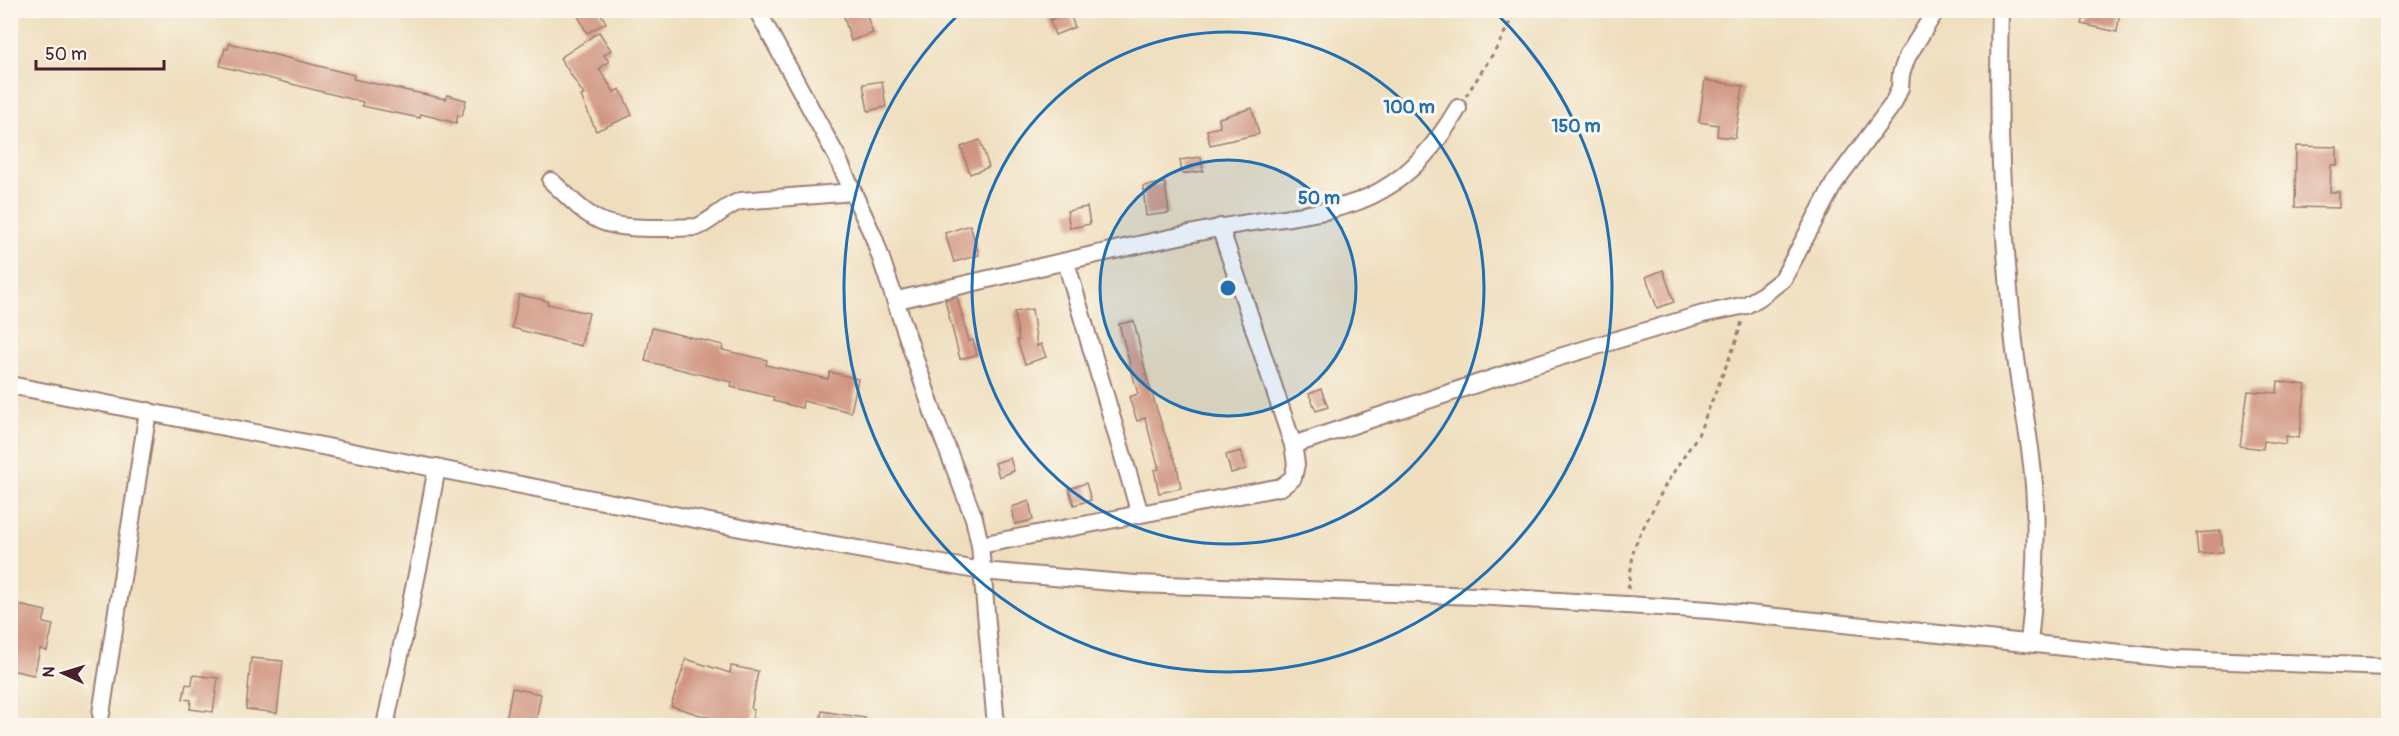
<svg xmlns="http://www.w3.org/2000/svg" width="2399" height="736" viewBox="0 0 2399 736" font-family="Pangolin,sans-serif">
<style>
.building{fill:#d09480}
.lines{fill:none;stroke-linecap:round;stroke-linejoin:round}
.minor-casing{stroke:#9c7e74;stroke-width:20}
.path{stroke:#9c7e74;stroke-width:3;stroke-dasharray:4.5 4.5;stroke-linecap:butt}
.minor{stroke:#fff;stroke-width:16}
.ring{fill:none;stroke:#1f6fb2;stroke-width:3}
.centre{fill:#1f6fb2;stroke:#fbf7ec;stroke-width:3}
.ring-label{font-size:18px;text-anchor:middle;font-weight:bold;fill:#1f6fb2;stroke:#fbf7ec;stroke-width:6;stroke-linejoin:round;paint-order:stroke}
</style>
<rect width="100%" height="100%" fill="#fbf7ec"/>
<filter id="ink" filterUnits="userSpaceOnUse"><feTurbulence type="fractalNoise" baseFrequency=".0167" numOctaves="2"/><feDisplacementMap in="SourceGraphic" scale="12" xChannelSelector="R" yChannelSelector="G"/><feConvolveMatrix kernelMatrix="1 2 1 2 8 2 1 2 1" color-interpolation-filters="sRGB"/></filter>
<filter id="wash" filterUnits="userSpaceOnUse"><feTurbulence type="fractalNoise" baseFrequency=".008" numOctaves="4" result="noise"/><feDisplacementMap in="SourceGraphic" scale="24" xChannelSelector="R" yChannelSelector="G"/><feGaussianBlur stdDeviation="1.35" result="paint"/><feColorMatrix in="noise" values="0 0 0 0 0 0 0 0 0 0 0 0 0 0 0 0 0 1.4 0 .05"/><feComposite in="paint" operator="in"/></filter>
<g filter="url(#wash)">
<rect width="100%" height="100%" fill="#efdebd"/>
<g id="blocks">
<g class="building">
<path d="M575,10H599L606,23L587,33Z"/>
<path d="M842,10H865L873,33L851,41Z"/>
<path d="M2086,10H2120L2117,32L2082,24Z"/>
<path d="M1069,12L1075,27L1055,35L1050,20Z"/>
<path d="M599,32L611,50L604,55L609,62L599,69L614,92L620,89L632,115L596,131L581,96L584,95L560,58Z"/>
<path d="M229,43L354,75L353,79L446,99L447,95L466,100L462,116L458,115L456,123L421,114L420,118L381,110L362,106L363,102L220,66L225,48L228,49Z"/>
<path d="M1705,80L1743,86L1735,138L1717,136L1718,125L1699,122Z"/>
<path d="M882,81L886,107L868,111L863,84Z"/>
<path d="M1252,108L1259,134L1210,145L1207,130L1220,127L1219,118Z"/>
<path d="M980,140L989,167L970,174L961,147Z"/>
<path d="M2296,146L2337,147V165H2331L2330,192H2339V208L2295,207Z"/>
<path d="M1201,157L1203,171L1182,174L1180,160Z"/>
<path d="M1165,183L1169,213L1146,216L1143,186Z"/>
<path d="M1087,207L1090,224L1070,228L1067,211Z"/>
<path d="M970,225L979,255L954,262L945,233Z"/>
<path d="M1663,270L1674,302L1657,308L1646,277Z"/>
<path d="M519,295L548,301L547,304L589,313L581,346L512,328Z"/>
<path d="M957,297L969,341L973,340L977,355L960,359L945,300Z"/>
<path d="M1032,309L1037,346L1041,344L1046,357L1025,364L1017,340H1019L1014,312Z"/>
<path d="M1134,321L1147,378L1164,432L1177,466L1181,488L1159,493L1154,470L1159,469L1145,418L1137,421L1129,397L1138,394L1119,324Z"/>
<path d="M652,328L723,345L722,350L767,360L766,365L828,379L830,372L858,379L851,412L803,401L802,408L773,401L774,397L731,387L732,382L645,361Z"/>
<path d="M2278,381L2306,385L2299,438L2286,436L2285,444L2264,441L2263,449L2240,446L2248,391L2277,393Z"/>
<path d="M1321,389L1328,407L1316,411L1309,394Z"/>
<path d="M1241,451L1246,469L1231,473L1226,455Z"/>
<path d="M1010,458L1014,471L999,477L995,463Z"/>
<path d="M1086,483L1091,500L1074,505L1069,489Z"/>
<path d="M1029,501L1033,520L1015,524L1012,507Z"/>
<path d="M2221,531L2223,552L2198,554L2196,533Z"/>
<path d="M10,603L46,611L43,623L53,625L47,651L40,649L34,675L10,670Z"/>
<path d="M251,658L283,661L277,713L246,709Z"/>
<path d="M686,659L730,673L731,666L758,671L751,709L754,710L751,726L710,718L671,706Z"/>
<path d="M193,675L218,678L213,712L190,709L191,700L183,699L186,684L192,685Z"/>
<path d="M512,688L541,694L535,726H505Z"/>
<path d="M822,711L865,718L864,726H819Z"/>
</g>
</g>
</g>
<g filter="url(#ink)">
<use href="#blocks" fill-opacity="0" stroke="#9c7e74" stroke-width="1.5"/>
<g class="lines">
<g class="minor-casing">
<g id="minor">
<path d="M757,10L836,155L874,238L934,415L974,518L980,545L996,726"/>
<path d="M2000,10C1997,118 2002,225 2013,332C2018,389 2033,445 2035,503C2037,549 2034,597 2029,643"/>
<path d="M551,181C566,194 580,211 599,220C621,231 671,228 697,227C713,221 724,206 741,201L853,192"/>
<path d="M1066,262L1140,514"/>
<path d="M897,300C1004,276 1111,249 1219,228C1270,217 1337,217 1382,190C1414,172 1440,139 1458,108"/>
<path d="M10,385L756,531L982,571L1136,584L1477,596L1710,610L2178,659L2388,667"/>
<path d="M1293,445L1533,365L1703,314L1746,305L1760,297L1783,279L1835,182L1893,104L1900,88L1901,74L1907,57L1936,10"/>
<path d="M980,545L1281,487L1293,478L1296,464L1293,445L1220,227"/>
<path d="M101,714L148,411"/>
<path d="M385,726L421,555L437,467"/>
</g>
</g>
<g class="path">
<path d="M1466,96L1498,46L1516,10"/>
<path d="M1628,589L1634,548L1639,536L1666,484L1698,435L1735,344L1742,321"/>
</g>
<use href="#minor" class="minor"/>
</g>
</g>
<circle cx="1228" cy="288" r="128" fill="#1f6fb2" fill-opacity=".12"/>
<g class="ring">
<circle cx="1228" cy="288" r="128"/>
<circle cx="1228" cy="288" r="256"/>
<path d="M1495 12A384 384 0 1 1 961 12"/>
</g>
<circle cx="1228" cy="288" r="9" class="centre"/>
<g class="ring-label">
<text x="1409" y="113">100 m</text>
<text x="1576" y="132">150 m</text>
<text x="1319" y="204">50 m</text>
</g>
<rect width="2399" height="736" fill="none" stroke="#fbf7ec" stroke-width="36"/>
<g transform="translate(63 673) rotate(274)" stroke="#fbf7ec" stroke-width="4.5" paint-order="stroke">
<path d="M0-4.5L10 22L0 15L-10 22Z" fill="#4a1f2b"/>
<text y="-9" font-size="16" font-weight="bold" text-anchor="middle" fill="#4a1f2b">N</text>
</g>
<path d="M36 60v9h128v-9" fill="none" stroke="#4a1f2b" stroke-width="3"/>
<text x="45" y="60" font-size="18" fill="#4a1f2b" stroke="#fbf7ec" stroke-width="4.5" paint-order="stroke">50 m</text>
</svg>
